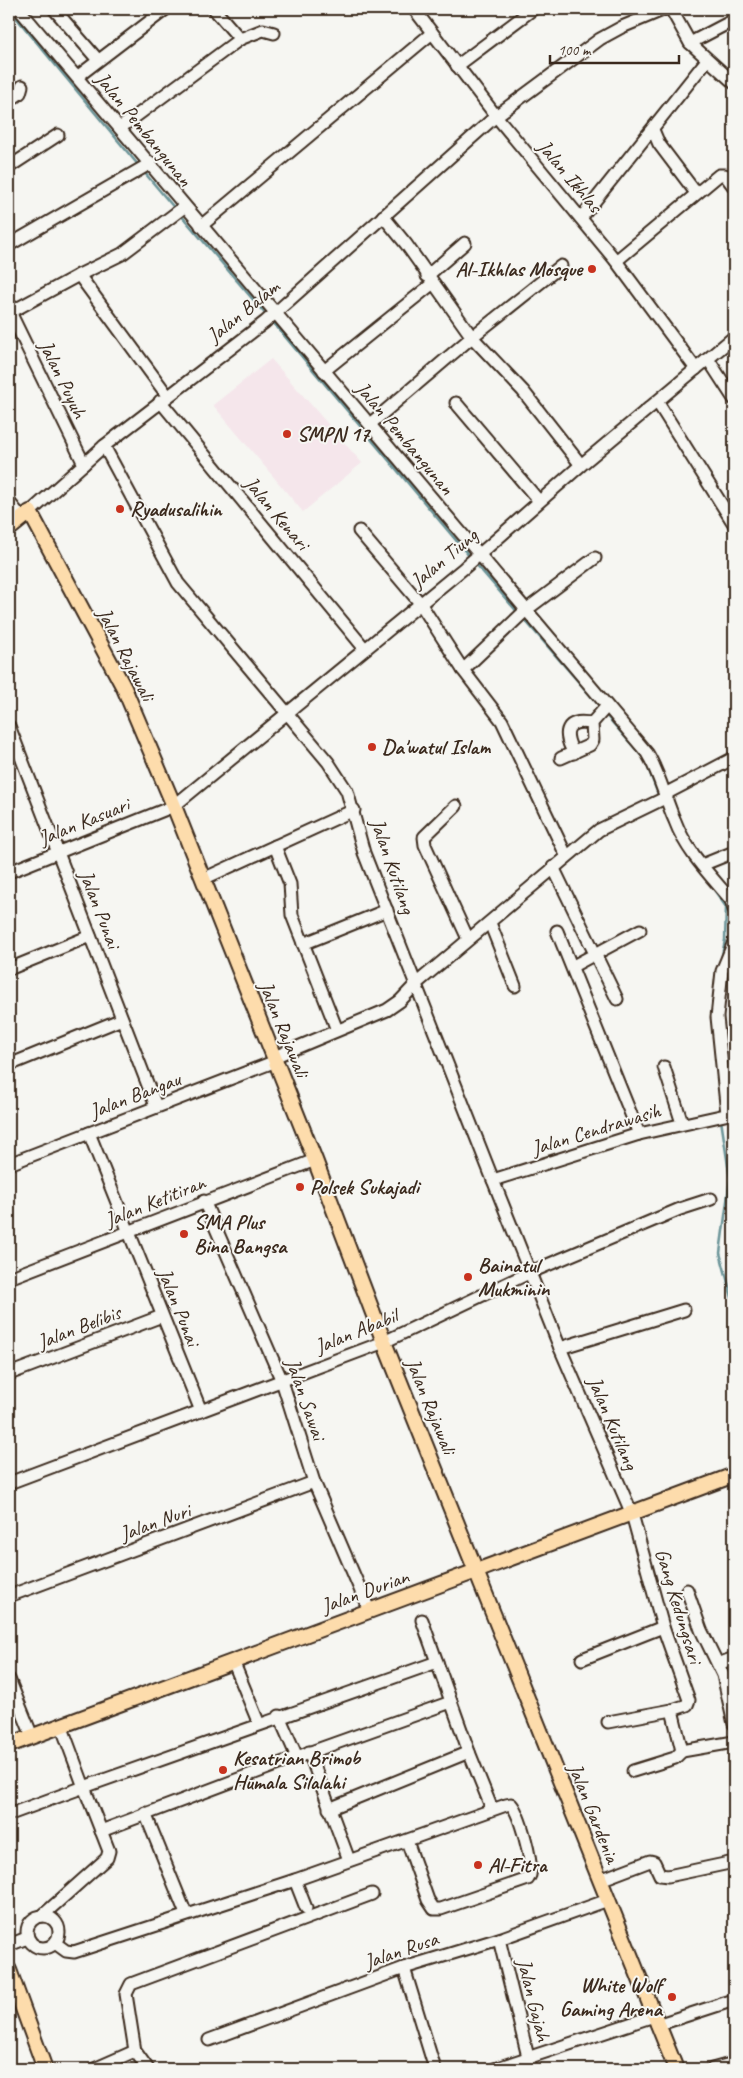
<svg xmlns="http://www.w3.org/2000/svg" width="743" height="2078" viewBox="0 0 743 2078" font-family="Caveat,sans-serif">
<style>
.built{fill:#f5e6eb}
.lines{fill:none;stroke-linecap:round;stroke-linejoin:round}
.stream{stroke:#6c9599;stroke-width:2.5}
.minor-casing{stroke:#3b2a1e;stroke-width:15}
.major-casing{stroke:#3b2a1e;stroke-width:18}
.minor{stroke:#f6f6f2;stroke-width:11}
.major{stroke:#fddcac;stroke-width:14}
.poi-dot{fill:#c8321e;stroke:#f6f6f2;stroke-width:2}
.labels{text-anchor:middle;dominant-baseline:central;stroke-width:4;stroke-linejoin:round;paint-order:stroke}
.street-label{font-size:21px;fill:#3b2a1e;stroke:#f6f6f2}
.poi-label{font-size:21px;font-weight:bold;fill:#3b2a1e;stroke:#f6f6f2;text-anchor:start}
</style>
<rect width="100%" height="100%" fill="#f6f6f2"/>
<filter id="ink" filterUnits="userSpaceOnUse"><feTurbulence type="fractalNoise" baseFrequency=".02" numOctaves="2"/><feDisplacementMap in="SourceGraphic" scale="10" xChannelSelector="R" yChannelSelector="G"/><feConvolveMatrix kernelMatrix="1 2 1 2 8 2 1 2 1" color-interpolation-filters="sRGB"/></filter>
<g filter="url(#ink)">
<path class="built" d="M271,359L362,463L303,512L213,405Z"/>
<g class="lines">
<g class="stream">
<path d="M9,9L139,166"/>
<path d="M144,172L176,210"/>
<path d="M180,214L267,316"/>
<path d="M271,320L470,557"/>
<path d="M475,563L519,614"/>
<path d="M523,618L601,708"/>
<path d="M604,713L645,760L659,797"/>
<path d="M662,804L672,827"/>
<path d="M708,881L726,907L725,940L721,960"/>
<path d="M720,1100L721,1112"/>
<path d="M721,1120L730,1179L720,1253L734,1305"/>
</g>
<g class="minor-casing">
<g id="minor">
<path d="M19,9L647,753C660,774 665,799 675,821C686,851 711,876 731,900L734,909"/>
<path d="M54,9L98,60"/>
<path d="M214,9L240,39"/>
<path d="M414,9L496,116L616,261L696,369"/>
<path d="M671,9L690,43L734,83"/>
<path d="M690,43L734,20"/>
<path d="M457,66L533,9"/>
<path d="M77,77L166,9"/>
<path d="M9,101L20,93L22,86"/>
<path d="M120,128L240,39L263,30L274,33"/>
<path d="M653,130L659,144L696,193"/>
<path d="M9,167L58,135"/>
<path d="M383,216L406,244L472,337"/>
<path d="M581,218L707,60"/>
<path d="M201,226L432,33"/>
<path d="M9,245L151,163"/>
<path d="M616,261L719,175H725L734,187"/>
<path d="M79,275L167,395"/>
<path d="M427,276L465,243"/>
<path d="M9,310L84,464"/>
<path d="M9,313L79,275L122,254L184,207"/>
<path d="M472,337L523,391L581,465"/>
<path d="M708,359L734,399"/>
<path d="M324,371L432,284"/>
<path d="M160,401L365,649"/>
<path d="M456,403L539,501"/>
<path d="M658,403L734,524"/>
<path d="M370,424L472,337L561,266"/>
<path d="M104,446L178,583L328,762L347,791L364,853L493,1180L560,1348L632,1514L663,1627L689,1700L687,1705L672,1710L608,1722"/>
<path d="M9,502L22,518"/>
<path d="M30,512L104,446L265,322L496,116L600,39L622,27L665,9"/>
<path d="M359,531L420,603L463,670L502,721L566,855"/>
<path d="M463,670L526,610L595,558"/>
<path d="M9,726L156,1106"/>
<path d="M574,753C569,745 561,727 576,723C581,721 587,723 592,723"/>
<path d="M561,758L590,745L593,740L592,723L607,706"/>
<path d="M665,794L734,758"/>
<path d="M456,806L424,837L425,845L468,939"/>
<path d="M275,846L290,884L292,915L337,1030"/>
<path d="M702,865L734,852"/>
<path d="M553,867L617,999"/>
<path d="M9,872L174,806L464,568L581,465L734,337"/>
<path d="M203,879L354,810"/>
<path d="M490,923L515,986"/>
<path d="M557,931L639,1134"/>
<path d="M303,944L387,910"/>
<path d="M573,966L640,930"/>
<path d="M9,969L90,936"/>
<path d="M274,1057L387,1010L400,1001L417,983L599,830L667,797"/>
<path d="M9,1065L122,1019"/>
<path d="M664,1067L682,1123"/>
<path d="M727,1114L717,1017L722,971L734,942"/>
<path d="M89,1133L201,1411"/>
<path d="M9,1164L276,1061"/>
<path d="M493,1180L639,1134L734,1113"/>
<path d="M204,1201L282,1381L314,1482L369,1610"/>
<path d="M9,1278L315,1160"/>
<path d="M560,1348L684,1310"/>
<path d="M9,1374L162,1316"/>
<path d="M9,1483L384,1342L531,1272L680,1209L711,1199"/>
<path d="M687,1590L701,1630L723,1675L734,1724"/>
<path d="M9,1596L314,1482"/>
<path d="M422,1620L469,1752L492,1809"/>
<path d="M582,1659L663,1627"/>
<path d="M233,1661L259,1724"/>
<path d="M718,1664L734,1658"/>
<path d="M9,1679L32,1736"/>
<path d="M672,1710L682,1751L734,1742"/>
<path d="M279,1716L297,1757"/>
<path d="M61,1725L84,1787L437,1662"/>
<path d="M309,1752L349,1860"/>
<path d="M633,1771L675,1758L682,1751"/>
<path d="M329,1809L469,1752"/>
<path d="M13,1813L84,1787L109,1851L107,1858L42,1916"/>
<path d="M145,1813L186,1914"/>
<path d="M101,1831L297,1757L451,1702"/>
<path d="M295,1880L306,1908"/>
<path d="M600,1880L650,1861L654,1862L660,1875L668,1876L734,1862"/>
<circle cx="43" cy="1932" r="16"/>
<path d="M499,1939L531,2069"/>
<path d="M55,1943L66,1951L74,1952L295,1880L506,1805L511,1804C520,1814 533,1862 530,1875L528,1879L441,1909H434L428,1900L407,1841"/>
<path d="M9,1945L27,1938"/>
<path d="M404,1968L435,2069"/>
<path d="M657,2025L734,2000"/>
<path d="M209,2040L404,1968L499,1939L608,1900"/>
<path d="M94,2069L135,2051"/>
<path d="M148,2069L135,2051L126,1994L131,1984L372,1894"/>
<path d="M494,2069L654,2016"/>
<path d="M712,2069L734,2063"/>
</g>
</g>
<g class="major-casing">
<g id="major">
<path d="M9,529L30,512L124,688L174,806L315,1160L384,1342L676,2069"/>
<path d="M9,1745L734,1475"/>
<path d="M9,1970L45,2069"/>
</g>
</g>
<use href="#minor" class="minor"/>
<use href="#major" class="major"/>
</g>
</g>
<g class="poi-dot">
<circle cx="592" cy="269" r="5"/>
<circle cx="287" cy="434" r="5"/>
<circle cx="120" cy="509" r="5"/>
<circle cx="372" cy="747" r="5"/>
<circle cx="300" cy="1187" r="5"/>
<circle cx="184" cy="1234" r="5"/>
<circle cx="468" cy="1277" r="5"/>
<circle cx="223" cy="1770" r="5"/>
<circle cx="478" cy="1865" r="5"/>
<circle cx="672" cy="1997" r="5"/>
</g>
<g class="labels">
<g class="street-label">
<text transform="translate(144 129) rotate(51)">Jalan Pembangunan</text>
<text transform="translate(570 176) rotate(50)">Jalan Ikhlas</text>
<text transform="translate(243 311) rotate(-39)">Jalan Balam</text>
<text transform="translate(63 379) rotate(64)">Jalan Puyuh</text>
<text transform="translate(405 438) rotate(50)">Jalan Pembangunan</text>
<text transform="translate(277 513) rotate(50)">Jalan Kenari</text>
<text transform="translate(444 558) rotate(-40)">Jalan Tiung</text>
<text transform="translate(126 654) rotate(63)">Jalan Rajawali</text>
<text transform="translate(84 821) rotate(-22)">Jalan Kasuari</text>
<text transform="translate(393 866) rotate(71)">Jalan Kutilang</text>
<text transform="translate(100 909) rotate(69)">Jalan Punai</text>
<text transform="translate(284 1029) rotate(68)">Jalan Rajawali</text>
<text transform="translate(135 1095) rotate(-21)">Jalan Bangau</text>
<text transform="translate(596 1129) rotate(-17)">Jalan Cendrawasih</text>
<text transform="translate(155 1201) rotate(-22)">Jalan Ketitiran</text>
<text transform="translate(179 1307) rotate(68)">Jalan Punai</text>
<text transform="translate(79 1327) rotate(-21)">Jalan Belibis</text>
<text transform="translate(356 1331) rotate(-22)">Jalan Ababil</text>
<text transform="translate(306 1399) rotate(71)">Jalan Sawai</text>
<text transform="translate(431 1406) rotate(68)">Jalan Rajawali</text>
<text transform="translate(613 1423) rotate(67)">Jalan Kutilang</text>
<text transform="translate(155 1522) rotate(-20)">Jalan Nuri</text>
<text transform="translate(365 1591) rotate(-20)">Jalan Durian</text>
<text transform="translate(679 1606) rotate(73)">Gang Kedungsari</text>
<text transform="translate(594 1813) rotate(68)">Jalan Gardenia</text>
<text transform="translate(401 1950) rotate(-19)">Jalan Rusa</text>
<text transform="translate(534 2000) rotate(76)">Jalan Gajah</text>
</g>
<g class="poi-label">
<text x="582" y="269" text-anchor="end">Al-Ikhlas Mosque</text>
<text x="297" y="434">SMPN 17</text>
<text x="130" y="509">Ryadusalihin</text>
<text x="382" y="747">Da'watul Islam</text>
<text x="310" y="1187">Polsek Sukajadi</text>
<text x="194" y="1222">SMA Plus<tspan x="194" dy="24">Bina Bangsa</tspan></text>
<text x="478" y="1265">Bainatul<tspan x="478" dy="24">Mukminin</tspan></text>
<text x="233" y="1758">Kesatrian Brimob<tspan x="233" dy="24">Humala Silalahi</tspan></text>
<text x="488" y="1865">Al-Fitra</text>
<text x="662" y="1985" text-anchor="end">White Wolf<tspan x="662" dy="24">Gaming Arena</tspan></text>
</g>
</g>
<rect width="743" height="2078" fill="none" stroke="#f6f6f2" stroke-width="30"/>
<rect x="15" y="15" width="713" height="2048" fill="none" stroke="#3b2a1e" stroke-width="2" filter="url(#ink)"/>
<path d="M550 55v8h129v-8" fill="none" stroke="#3b2a1e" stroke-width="2.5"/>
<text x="558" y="55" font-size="15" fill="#3b2a1e" stroke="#f6f6f2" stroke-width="4" paint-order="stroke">100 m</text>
</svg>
